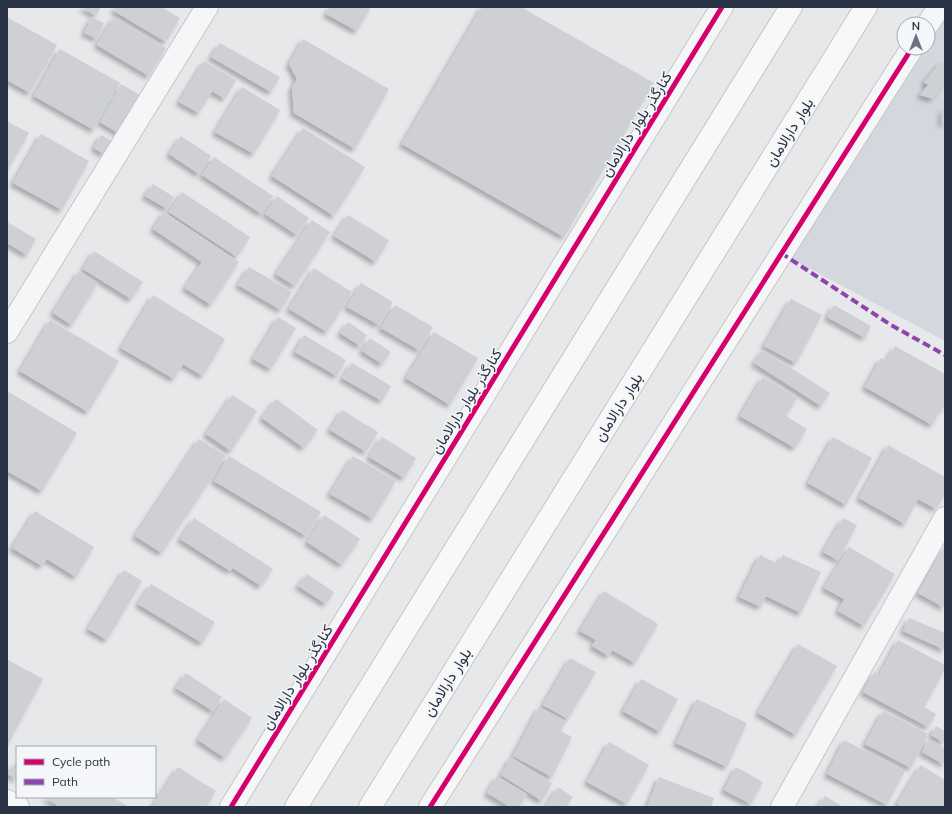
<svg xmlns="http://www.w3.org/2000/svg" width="952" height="814" viewBox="0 0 952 814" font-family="Mulish,Vazirmatn,sans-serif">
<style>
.built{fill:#d4d7dd}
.building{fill:#ced0d3;filter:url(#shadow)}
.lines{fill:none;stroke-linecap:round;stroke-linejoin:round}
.minor-casing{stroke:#c4c6c8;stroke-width:24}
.tertiary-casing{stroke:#c4c6c8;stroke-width:24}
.secondary-casing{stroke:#c4c6c8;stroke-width:24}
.minor{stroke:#f5f6f7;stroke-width:22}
.tertiary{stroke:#f5f6f7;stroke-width:22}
.secondary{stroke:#f8f8f8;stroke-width:22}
.quiet{stroke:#8e44ad;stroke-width:4;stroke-dasharray:8 4;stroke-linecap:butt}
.cycleway-casing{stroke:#f4f6f9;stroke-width:8}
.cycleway{stroke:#d6006c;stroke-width:5}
.labels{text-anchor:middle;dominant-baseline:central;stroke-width:3;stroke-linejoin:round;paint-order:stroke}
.street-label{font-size:15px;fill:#2b3445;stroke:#f4f6f9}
</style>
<defs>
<filter id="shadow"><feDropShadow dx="-3.5" dy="3.5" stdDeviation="2" flood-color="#0004"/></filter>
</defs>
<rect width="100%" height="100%" fill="#e6e8ea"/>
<path class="built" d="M945,7V341L781,253L912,48H928V24Z"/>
<g class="building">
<path d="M81,7H101L96,16Z"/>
<path d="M116,7H161L180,18L166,42L114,11Z"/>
<path d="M330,7H345L349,9L350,7H371L357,31L326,14Z"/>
<path d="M482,7H521L654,83L564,237L402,144Z"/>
<path d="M7,17L57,45L30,93L7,80Z"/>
<path d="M92,17L104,23L97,39L84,33Z"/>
<path d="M114,17L166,48L149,76L97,45Z"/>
<path d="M303,39L389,89L355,149L294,113L292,88L297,79L289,64Z"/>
<path d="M220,43L280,77L271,92L211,57Z"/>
<path d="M60,49L120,83L94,130L34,96Z"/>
<path d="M204,61L236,80L225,99L212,91L199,113L179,102Z"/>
<path d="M941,62L945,63V82L933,99L920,95L928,85L924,82Z"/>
<path d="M121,84L142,96L120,134L100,122Z"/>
<path d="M242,87L280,110L254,154L215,132Z"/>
<rect x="942" y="109" width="3" height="15"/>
<path d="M7,121L29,133L9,168L7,167Z"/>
<path d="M303,128L365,167L334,216L272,176Z"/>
<path d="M41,134L89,161L62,210L13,183Z"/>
<path d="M101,135L112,141L104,154L94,148Z"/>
<path d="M181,136L211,156L199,174L169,154Z"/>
<path d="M214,157L273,196L262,214L202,175Z"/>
<path d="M153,184L174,197L167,209L145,196Z"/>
<path d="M182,192L250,237L237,257L169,212Z"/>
<path d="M277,196L309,218L297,235L265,214Z"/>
<path d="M164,212L239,262L211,305L185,288L202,262L153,229Z"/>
<path d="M348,215L389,240L376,262L334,236Z"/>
<path d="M312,220L330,232L295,286L276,274Z"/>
<path d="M7,222L36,239L27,255L7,243Z"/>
<path d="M94,251L143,282L131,299L83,269Z"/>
<path d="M249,267L292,292L281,310L238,285Z"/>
<path d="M314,268L352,292L327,332L289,309Z"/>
<path d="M79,271L98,283L72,325L53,313Z"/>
<path d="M361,283L393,302L379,325L347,307Z"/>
<path d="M153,295L225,339L203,376L183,364L174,379L121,348Z"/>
<path d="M791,299L822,315L796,363L764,346Z"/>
<path d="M395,305L433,327L419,350L381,328Z"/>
<path d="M834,305L871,326L865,338L827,317Z"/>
<path d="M278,317L296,328L271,369L253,359Z"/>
<path d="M50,320L119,361L88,412L20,371Z"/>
<path d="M348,322L367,335L360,346L340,333Z"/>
<path d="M434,332L478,358L450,405L406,378Z"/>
<path d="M304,335L346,360L337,376L295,352Z"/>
<path d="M370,338L391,352L382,364L362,351Z"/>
<path d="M895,346L945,374V409L942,408L932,425L865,387L881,358L886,361Z"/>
<path d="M763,350L830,393L821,406L754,363Z"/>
<path d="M352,363L391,386L382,401L342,378Z"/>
<path d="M763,377L797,398L786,416L807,429L795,448L740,416Z"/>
<path d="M7,391L77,433L42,491L7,471Z"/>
<path d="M232,395L257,411L231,451L206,434Z"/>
<path d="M276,399L318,430L304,448L262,418Z"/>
<path d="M342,410L378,432L366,452L330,430Z"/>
<path d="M382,437L416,458L404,478L369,457Z"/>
<path d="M833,437L872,458L846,505L808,483Z"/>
<path d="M199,439L226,456L162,553L135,536Z"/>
<path d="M888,445L945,477V494L936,509L918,499L905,524L859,498Z"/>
<path d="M229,456L321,512L306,536L214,481Z"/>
<path d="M353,456L396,481L373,519L330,494Z"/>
<path d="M35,511L94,547L76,577L47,559L42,566L12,548Z"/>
<path d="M324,515L360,539L342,565L307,542Z"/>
<path d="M194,518L273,569L261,586L233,568L230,571L180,539Z"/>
<path d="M843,518L857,525L838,560L823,552Z"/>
<path d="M945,545V608L918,593Z"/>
<path d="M849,547L895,574L864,626L838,611L844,599L824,588Z"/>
<path d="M760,555L778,564L783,555L821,572L801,613L766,596L761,607L739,597Z"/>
<path d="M124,570L142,581L107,640L88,629Z"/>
<path d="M307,574L334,592L326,604L298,586Z"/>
<path d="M151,584L215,622L202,643L138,604Z"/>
<path d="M604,591L658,624L635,663L612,650L609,656L592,646L596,640L580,631Z"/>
<path d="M909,618L945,633V650L903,631Z"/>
<path d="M898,640L945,665V669L924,707L936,714L928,727L863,692L874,672L879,675Z"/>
<path d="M798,644L837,666L796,735L758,713Z"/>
<path d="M570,658L596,672L568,719L543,705Z"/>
<path d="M8,660L43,679L7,746V663Z"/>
<path d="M186,673L222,697L213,711L176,688Z"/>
<path d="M641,679L678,699L660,732L623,711Z"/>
<path d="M224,699L252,718L225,758L198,740Z"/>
<path d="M697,699L747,723L727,767L676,743Z"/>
<path d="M539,707L566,721L561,731L572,737L552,777L513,756Z"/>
<path d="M883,711L928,734L911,768L865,744Z"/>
<path d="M936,726L945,731V743L931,735Z"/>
<path d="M928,739L945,748V765L922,752Z"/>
<path d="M844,740L905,771L887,805L827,774Z"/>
<path d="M609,742L649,765L627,804L587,782Z"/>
<path d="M511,757L552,783L542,801L501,775Z"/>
<path d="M17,761V780L8,774Z"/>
<path d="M921,765L945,780V807H902L897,804Z"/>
<path d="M178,767L216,791L206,807H152Z"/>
<path d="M736,767L763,782L751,804L724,790Z"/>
<path d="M497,776L527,794L519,807H510L487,793Z"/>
<path d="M659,777L714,798L711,807H647Z"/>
<path d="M558,787L573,797L565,807H545Z"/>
<path d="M825,796L843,807H818Z"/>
<path d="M44,797H113L129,807H60Z"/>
</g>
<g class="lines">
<g class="minor-casing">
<g id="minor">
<path d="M7,332L207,7"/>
<path d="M7,801L18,807"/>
<path d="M782,807L945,518"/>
</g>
</g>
<g class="tertiary-casing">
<g id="tertiary">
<path d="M928,24L939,7"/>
<path d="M231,807L722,7"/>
<path d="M430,807L912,48"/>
</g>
</g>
<g class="secondary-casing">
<g id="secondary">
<path d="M296,807L791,7"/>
<path d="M370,807L866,7"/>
</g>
</g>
<use href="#minor" class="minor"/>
<use href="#tertiary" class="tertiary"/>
<use href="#secondary" class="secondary"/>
<path class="quiet" d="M781,253L891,325L945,355"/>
<g class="cycleway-casing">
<g id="cycleway">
<path d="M231,807L722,7"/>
<path d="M430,807L912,48"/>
</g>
</g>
<use href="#cycleway" class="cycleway"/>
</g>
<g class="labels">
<g class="street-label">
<text transform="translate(636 124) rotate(-58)">کنارگذر بلوار دارالامان</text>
<text transform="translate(789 132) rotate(-58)">بلوار دارالامان</text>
<text transform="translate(466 401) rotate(-58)">کنارگذر بلوار دارالامان</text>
<text transform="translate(618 407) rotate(-58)">بلوار دارالامان</text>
<text transform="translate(297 677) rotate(-58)">کنارگذر بلوار دارالامان</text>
<text transform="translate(447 682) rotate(-58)">بلوار دارالامان</text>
</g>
</g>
<rect width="952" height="814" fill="none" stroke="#2b3445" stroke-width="16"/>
<rect x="16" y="746" width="140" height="52" fill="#f4f6f9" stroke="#a4a8b1"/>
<rect x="24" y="759" width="20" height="6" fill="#d6006c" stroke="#a4a8b1"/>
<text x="52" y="766" font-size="12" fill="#2b3445">Cycle path</text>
<rect x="24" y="779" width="20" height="6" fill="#8e44ad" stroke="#a4a8b1"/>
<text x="52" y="786" font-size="12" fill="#2b3445">Path</text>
<g transform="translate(916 36)"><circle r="19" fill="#f4f6f9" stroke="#a4a8b1"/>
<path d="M0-3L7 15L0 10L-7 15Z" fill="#6c737f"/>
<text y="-6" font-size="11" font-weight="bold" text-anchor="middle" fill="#2b3445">N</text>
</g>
</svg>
